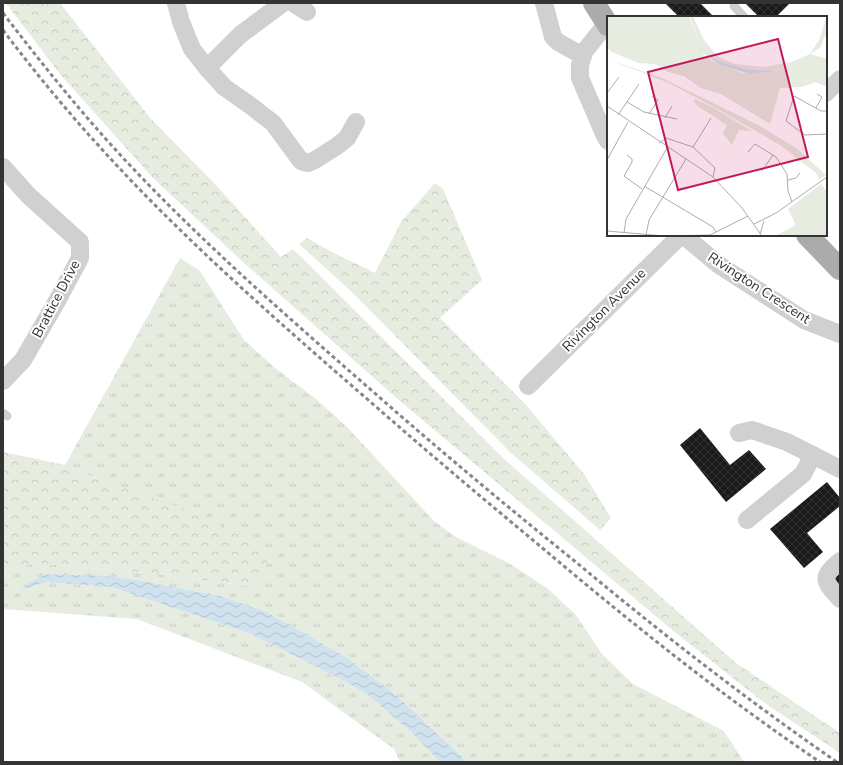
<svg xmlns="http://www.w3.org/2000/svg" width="843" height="765" viewBox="0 0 843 765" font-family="'Nunito Sans',sans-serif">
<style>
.grass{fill:url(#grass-tufts)}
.forest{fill:url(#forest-crowns)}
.water{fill:url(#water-waves)}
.building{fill:url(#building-cross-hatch)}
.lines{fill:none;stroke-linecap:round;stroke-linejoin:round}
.service{stroke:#d0d0d0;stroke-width:9}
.minor{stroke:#d0d0d0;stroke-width:18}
.primary{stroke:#ababab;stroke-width:22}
.rail{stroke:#888;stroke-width:3;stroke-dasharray:4 3;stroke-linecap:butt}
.labels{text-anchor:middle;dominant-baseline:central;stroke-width:4;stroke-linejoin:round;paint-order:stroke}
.street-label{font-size:14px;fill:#333;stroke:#fff}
.inset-road{fill:none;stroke:#adadad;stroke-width:1}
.view{fill:#c2185b;fill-opacity:0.15;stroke:#c2185b;stroke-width:2}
.inset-edge{fill:none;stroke:#333;stroke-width:2}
</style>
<defs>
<pattern id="grass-tufts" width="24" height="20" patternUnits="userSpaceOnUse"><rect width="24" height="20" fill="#e6ecdf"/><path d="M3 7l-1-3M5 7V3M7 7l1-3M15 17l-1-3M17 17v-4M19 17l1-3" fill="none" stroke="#c6cbc0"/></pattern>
<pattern id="forest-crowns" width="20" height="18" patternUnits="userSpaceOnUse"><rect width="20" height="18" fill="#e6ecdf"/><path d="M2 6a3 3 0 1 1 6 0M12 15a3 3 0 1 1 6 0" fill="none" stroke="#c6cbc0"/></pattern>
<pattern id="water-waves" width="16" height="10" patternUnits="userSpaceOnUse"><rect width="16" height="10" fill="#cfe2ee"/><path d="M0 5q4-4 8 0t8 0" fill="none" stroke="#b2c2cd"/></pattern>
<pattern id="building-cross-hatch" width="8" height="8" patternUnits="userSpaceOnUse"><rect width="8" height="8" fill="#1a1a1a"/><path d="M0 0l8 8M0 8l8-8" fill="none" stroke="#333"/></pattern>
</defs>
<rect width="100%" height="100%" fill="#fff"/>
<path class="grass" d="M180,258L200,271L244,340L275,368L315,398L347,427L434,521L454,536L512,565L547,588L576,615L602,654L633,684L724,731L744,762H466L461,756L395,694L346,657L267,612L224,597L138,580L103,577L45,574L23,587L24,589L45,582L111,587L251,634L344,681L368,695L410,731L440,762H400L394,749L302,682L137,619L3,609V571L34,563L158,574L256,587L99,480L65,465Z"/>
<g class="forest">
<path d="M6,3H60L151,119L215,184L281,257L293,249L503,458L736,663L840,733V753L766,704L677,634L400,401L243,262L153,178L59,73Z"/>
<path d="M435,183L443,189L482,280L440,318L525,404L584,474L611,518L600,530L510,452L354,294L299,244L307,238L330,251L375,273L401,222Z"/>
<path d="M3,452L65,465L99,480L203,515L271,554L256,587L158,574L34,563L3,571Z"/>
</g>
<path class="water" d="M45,574L103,576L138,580L224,597L267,612L346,657L395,694L461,756L466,762H440L410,731L368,695L344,681L251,634L111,587L46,582L24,589L22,587Z"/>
<g class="building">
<path d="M665,3H700L714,17H679Z"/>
<path d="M745,3H790L776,17H759Z"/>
<path d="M700,428L730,465L749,450L766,469L726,502L680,445Z"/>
<path d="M827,482L840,498V506L807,533L823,552L804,568L770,529Z"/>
<path d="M840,573V587L834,579Z"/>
</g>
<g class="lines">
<g class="service">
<path d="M734,6L744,17"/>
<path d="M3,413L7,416"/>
</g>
<g class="minor">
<path d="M176,3L181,22L192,49L207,68L224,87L251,106L273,123L301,161L308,163L315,160L337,146L347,138L356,122"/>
<path d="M293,3L307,12"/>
<path d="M544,3L553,37L558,42L583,56"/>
<path d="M607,23L584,52L580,65V78L605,136L608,141"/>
<path d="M207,68L240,35L283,3"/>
<path d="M826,93L840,79"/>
<path d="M3,167L28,195L80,242V258L57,301L23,360L3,381"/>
<path d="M683,235L719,265L804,320L840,334"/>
<path d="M528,386L681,235"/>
<path d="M739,433L752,430L787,442L840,469"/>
<path d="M747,520L803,474L813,455"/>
<path d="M840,561C820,578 824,581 840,599"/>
</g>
<g class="primary">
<path d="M594,3L608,25"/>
<path d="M807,235L840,269"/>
</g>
<g class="rail">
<path d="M3,13C42,64 82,114 126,161C209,250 303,330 395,411C455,463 515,513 577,563C661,633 747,700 837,762"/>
<path d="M3,30C54,98 110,161 171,221C243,292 320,358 397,425C444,466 492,506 540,546C630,622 722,696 820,762"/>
</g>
</g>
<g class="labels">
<g class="street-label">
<text transform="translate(759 288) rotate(33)">Rivington Crescent</text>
<text transform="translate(56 299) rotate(-62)">Brattice Drive</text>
<text transform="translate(604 310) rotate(-45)">Rivington Avenue</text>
</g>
</g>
<g transform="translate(607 16)">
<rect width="220" height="220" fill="#fff"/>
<path d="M14,0H82L97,40L113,49L136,57L163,56L172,54L174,52L161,55L138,53L109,44L95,35L83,0H86L97,24L111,41L128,48L156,51L185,46L203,38L212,24H216L214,31L191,46L174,56L139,61L138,66L173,72L163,108L114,78L94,72L77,60L61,56L48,48L31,47L5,36L0,32V13Z" fill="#e6ecdf"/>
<path d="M0,0H14L0,13ZM220,0V18L216,24H212ZM203,38L220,43V71L209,66L195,71L173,72L138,66L139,60L174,56ZM0,43L55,62L153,110L189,132L219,159L212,163L209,157L173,129L105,90L62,67ZM88,83L105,91L145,115L132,114L125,129L116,117L120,109L92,91L86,85ZM214,168L220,176V220H168L189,209L181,193Z" fill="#e6ecdf"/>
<path d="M82,0L95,35L109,44L138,53L161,55L175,52L163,56L143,58L113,49L95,36Z" fill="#cfe2ee"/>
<path class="inset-road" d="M0,77L12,61M20,86L37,96L70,103M0,90L106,161L135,192L155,220M209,92L215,81L210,78M220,95H214L187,80L179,105L198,119L220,118M42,98L51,84L45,80M11,99L32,68M58,102L65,90M52,127L59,122L86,131L108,152L106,161M86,131L104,102M141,136L148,128L169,141L180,158L181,175L185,186M20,139L25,143V146L17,160L35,173M0,144L21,106M155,155L166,139M181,164L189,162L193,157M37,170L106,211L109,216M147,208L169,197L220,161M0,215L57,220M17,217L19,203L60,132M153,218L157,205M39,219L42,204L79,143M60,220L103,219L141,200"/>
<path class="view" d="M171,23L201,141L71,174L41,56Z"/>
<rect width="220" height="220" class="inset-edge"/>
</g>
<rect width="843" height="765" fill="none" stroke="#333333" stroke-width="8"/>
</svg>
